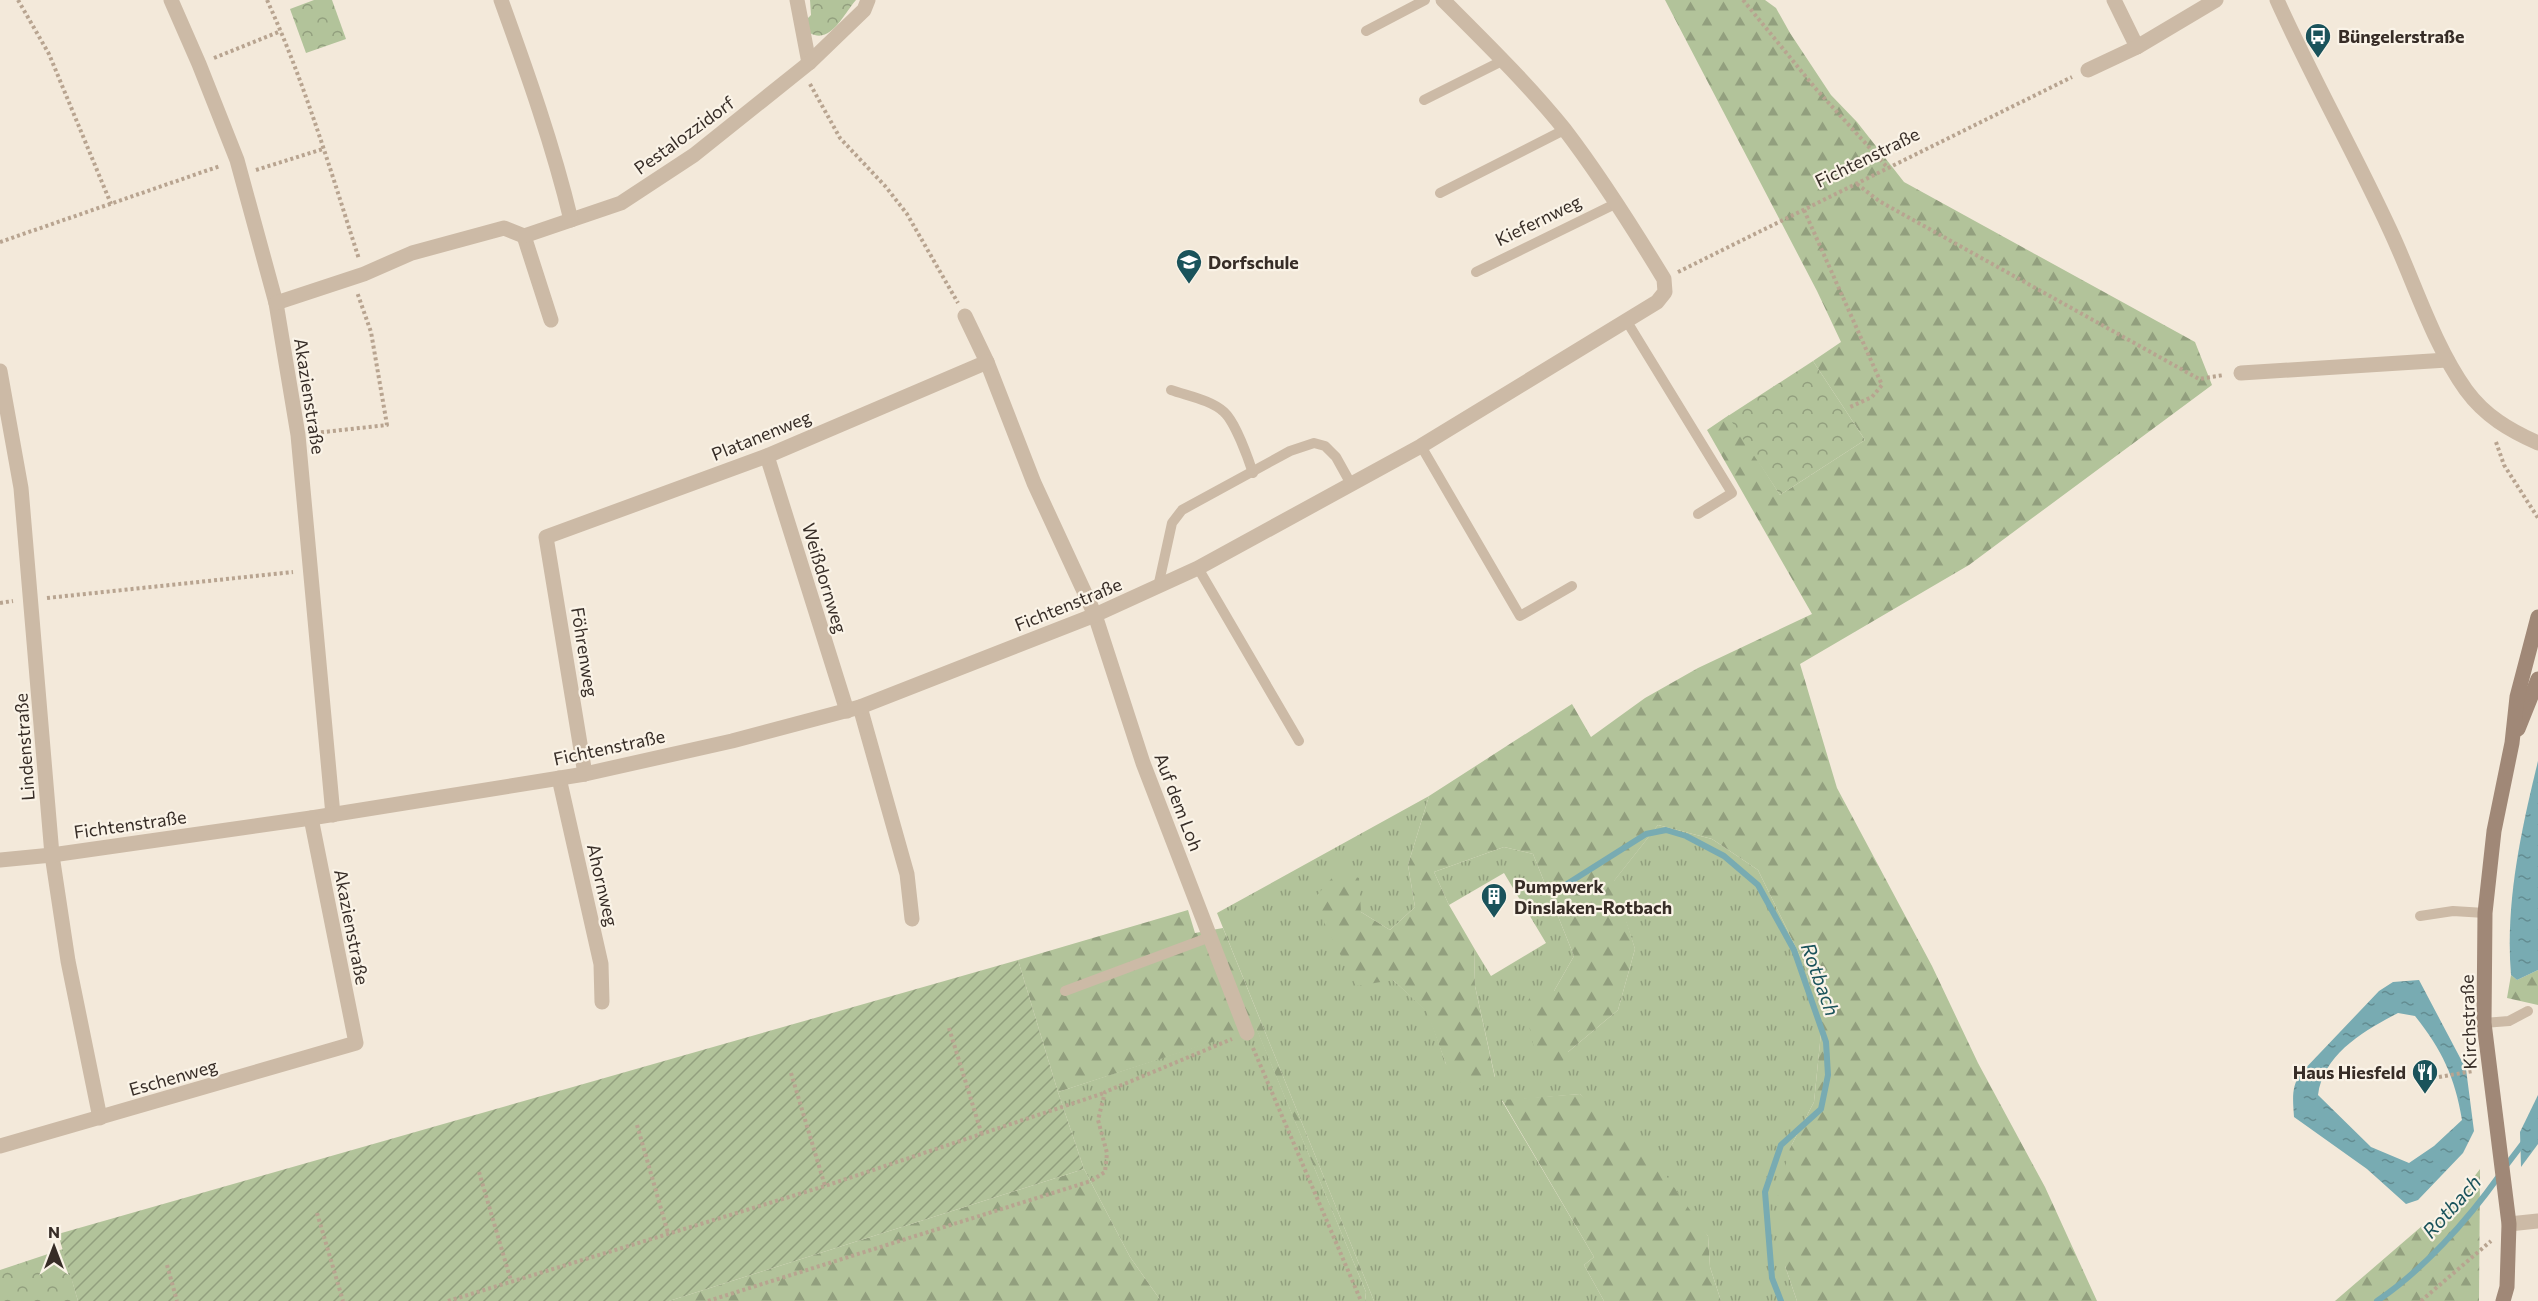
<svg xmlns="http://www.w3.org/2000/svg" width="2538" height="1301" viewBox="0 0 2538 1301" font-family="Commissioner,sans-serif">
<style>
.grass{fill:url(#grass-tufts)}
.forest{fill:url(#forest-firs)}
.park{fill:url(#park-crowns)}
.garden{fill:url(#garden-furrows)}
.water{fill:url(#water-ripples);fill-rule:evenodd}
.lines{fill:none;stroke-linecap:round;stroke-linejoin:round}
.stream{stroke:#78abb2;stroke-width:6}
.path{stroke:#b8a490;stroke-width:4;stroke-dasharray:3 3;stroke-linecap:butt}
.lane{stroke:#ccbaa6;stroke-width:10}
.street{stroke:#ccbaa6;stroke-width:15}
.secondary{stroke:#a08877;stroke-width:15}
.labels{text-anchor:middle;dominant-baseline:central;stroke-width:4.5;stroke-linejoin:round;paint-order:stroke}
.poi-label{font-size:18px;font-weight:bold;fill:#372d27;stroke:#faf3e7;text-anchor:start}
.street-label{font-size:18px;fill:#372d27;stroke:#faf3e7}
.water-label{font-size:20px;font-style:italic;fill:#1a535b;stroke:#faf3e7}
</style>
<defs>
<pattern id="grass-tufts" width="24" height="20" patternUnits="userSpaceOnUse" patternTransform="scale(1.5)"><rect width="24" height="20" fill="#b2c39a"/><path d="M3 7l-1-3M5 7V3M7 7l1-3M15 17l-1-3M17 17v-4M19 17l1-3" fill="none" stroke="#929f7e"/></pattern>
<pattern id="forest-firs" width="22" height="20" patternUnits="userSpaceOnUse" patternTransform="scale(1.5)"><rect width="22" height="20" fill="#b2c39a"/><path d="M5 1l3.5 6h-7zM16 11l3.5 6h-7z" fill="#929f7e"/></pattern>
<pattern id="park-crowns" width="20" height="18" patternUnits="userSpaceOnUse" patternTransform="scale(1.5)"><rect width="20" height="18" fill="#b2c39a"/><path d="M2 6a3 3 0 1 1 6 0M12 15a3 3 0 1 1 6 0" fill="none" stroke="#929f7e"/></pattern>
<pattern id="garden-furrows" width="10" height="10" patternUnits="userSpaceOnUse" patternTransform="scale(1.5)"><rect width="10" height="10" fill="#b2c39a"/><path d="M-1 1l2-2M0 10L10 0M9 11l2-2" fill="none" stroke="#929f7e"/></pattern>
<pattern id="water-ripples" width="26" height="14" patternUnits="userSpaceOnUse" patternTransform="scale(1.5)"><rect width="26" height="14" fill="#78abb2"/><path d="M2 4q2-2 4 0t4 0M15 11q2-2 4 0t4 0" fill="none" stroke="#638c91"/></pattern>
</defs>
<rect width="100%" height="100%" fill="#f3e9da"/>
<g class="grass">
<path d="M1429,796L1408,865L1415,907L1390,930L1361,912L1338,871L1393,980L1428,1012L1446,1064L1495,1077L1475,986L1474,948L1491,976L1546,943L1504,873L1449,905L1434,872L1504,847L1533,854L1574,956L1554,991L1568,1052L1618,1010L1635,949L1613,882L1658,825L1712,839L1758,870L1805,966L1821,1033L1814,1102L1790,1148L1785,1266L1797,1301H1721L1710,1267L1708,1236L1580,1094L1502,1101L1594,1257L1584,1265L1604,1301H1374L1217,913Z"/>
<path d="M1256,1027L1366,1292L1365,1301H1161L1130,1257L1084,1169L1058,1092Z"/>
</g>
<g class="forest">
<path d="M1665,0H1765L1776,8L1790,33L1831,95L1857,122L1904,182L2195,342L2212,385L1969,565L1800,664L1837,788L1932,966L1978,1063L2045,1187L2097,1301H1797L1785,1266L1777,1199L1790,1148L1814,1102L1821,1033L1805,966L1758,870L1712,839L1658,825L1614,881L1635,949L1618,1010L1568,1052L1555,1076L1536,1057L1525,1007L1533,991H1554L1574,956L1533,854L1504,847L1434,872L1449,905L1474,948L1475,986L1495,1078L1470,1094L1446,1064L1427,1012L1393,980L1356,986L1313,900L1338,871L1359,878L1361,912L1390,930L1415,907L1408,865L1429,796L1572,704L1591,737L1645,698L1698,668L1812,614L1707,430L1729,415L1780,495L1865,440L1813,361L1841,342L1817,291Z"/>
<path d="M1188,910L1195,933L1223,928L1374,1301H1365L1366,1292L1256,1028L1058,1092L1018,960Z"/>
<path d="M2538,970V1005L2507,998L2511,975L2517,980Z"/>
<path d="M1580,1094L1654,1158L1708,1236L1710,1267L1721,1301H1604L1584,1265L1594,1257L1502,1100Z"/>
<path d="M1084,1169L1130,1257L1161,1301H669Z"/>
<path d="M2480,1169L2479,1301H2335L2422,1226L2441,1216L2452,1206Z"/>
</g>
<g class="park">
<path d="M314,0H332L346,39L306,53L290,9Z"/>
<path d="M810,0H856C844,13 831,45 810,33L805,21L811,15Z"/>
<path d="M1813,361L1865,440L1780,495L1728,416Z"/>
<path d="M63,1249L78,1301H0V1270Z"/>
</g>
<path class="garden" d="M1018,960L1058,1092L1084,1169L669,1301H78L58,1234Z"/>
<g class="water">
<path d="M2538,761V970L2517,980L2511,975C2505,903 2521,831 2538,761Z"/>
<path d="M2419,980L2466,1069L2474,1131L2463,1153L2418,1200L2406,1204L2367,1169L2294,1117C2293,1100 2291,1088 2300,1074L2379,991L2393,982ZM2398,1013L2415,1016C2442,1050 2455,1077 2462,1120L2434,1146L2409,1163L2371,1147L2318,1095C2323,1054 2365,1030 2398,1013Z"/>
<path d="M2538,1095V1144L2521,1167L2520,1132Z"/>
</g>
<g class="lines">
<g class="stream">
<path d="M1559,889L1646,834L1666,830L1686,836L1724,856L1758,885L1794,950L1826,1042L1828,1075L1821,1109L1781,1145L1765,1192L1772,1278L1781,1301"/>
<path d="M2505,1167L2524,1142"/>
<path d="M2377,1301C2423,1270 2467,1221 2499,1176"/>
</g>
<g class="path">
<path d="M18,0L49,54L111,204"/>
<path d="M267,0C305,83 331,172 359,259"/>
<path d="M1743,0L1816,89L1888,168"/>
<path d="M214,58L281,31"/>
<path d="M810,84L840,138L886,187L907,214L958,303"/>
<path d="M256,170L323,149"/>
<path d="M1857,184L1879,201L2199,379L2224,375"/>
<path d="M1804,210L1882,385L1872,397L1850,407"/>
<path d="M0,242L220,166"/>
<path d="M1678,272L2072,77"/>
<path d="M315,433L387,425L371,332L357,292"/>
<path d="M2496,442L2504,465L2538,518"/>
<path d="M47,598L293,572"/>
<path d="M0,603L13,601"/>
<path d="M949,1028L982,1135"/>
<path d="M1253,1048L1361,1301"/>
<path d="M791,1073L825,1186"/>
<path d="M2439,1077L2473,1071"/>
<path d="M637,1125L668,1233"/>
<path d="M479,1172L511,1281"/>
<path d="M317,1213L343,1301"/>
<path d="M167,1265L177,1301"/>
<path d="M448,1301L825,1186L1104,1093"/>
<path d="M708,1301L1091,1181L1105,1172L1107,1153L1098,1120L1105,1092L1232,1039"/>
<path d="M2421,1301L2491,1241"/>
</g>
<g class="lane">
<path d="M1366,31L1425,0"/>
<path d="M1424,100L1504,60"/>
<path d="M1440,193L1564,130"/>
<path d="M1476,272L1617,203"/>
<path d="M1626,320L1732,493L1698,514"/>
<path d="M1171,390C1188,396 1211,400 1224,412C1235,422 1248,458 1253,473"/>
<path d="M1421,446L1520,616L1572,586"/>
<path d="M1198,568L1299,741"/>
<path d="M1158,587L1172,523L1182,510L1290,451L1314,443L1325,446L1336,457L1351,484"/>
<path d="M2420,916L2453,911L2485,913"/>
<path d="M1065,991L1210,937"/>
<path d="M2484,1023L2509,1021L2528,1011"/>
</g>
<g class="street">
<path d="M171,0L199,64L237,160L276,303L298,435L333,815"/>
<path d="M797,0L809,63"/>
<path d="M2114,0L2137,47"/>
<path d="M2277,0C2312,78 2354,152 2390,230C2414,281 2433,344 2466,390C2485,416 2509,430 2538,443"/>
<path d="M2088,70L2137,47L2216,0"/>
<path d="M571,220L621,203L694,155L809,63L864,10L868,0"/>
<path d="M524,236L551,320"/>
<path d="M276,303L364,274L412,253L504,228L524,236L571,220C553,145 527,72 501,0"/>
<path d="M965,316L987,362L1034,483L1095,615L1143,763L1247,1033"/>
<path d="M0,371L21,488L52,855L68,961L100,1118"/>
<path d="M2241,373L2447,360"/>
<path d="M767,456L847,711"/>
<path d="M860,707L907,874L912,919"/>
<path d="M585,774L546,537L767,456L987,362"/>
<path d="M559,778L601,964L602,1002"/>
<path d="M0,860L52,855L311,818L585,774L732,741L860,707L1095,615L1198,568L1421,446L1657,302L1665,292L1664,279C1633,228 1601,177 1565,130C1528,84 1485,42 1443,0"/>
<path d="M0,1146L356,1043L311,818"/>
<path d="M2509,1224L2538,1221"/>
</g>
<g class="secondary">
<path d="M2518,729L2538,679"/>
<path d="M2503,1301L2507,1287L2509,1224L2484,1023L2485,913L2494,831L2512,743L2517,697L2538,617"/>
</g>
</g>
<defs>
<g id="bus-pin" transform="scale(1.35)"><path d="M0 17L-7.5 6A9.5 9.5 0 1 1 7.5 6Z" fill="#1a535b" stroke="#faf3e7"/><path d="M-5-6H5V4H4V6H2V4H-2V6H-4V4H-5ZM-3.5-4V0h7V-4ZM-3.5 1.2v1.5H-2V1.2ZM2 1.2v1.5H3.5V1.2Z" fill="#fff"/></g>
<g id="school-pin" transform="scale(1.35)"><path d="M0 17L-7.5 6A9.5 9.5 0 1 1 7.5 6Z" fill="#1a535b" stroke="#faf3e7"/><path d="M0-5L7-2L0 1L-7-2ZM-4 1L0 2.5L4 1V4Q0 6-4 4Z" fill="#fff"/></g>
<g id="building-pin" transform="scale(1.35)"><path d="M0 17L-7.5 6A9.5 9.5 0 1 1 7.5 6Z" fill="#1a535b" stroke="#faf3e7"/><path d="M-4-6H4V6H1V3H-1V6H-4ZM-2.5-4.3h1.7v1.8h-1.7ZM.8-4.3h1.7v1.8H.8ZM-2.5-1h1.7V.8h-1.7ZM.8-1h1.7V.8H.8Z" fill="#fff"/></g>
<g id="restaurant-pin" transform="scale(1.35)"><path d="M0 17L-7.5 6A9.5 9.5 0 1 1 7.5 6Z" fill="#1a535b" stroke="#faf3e7"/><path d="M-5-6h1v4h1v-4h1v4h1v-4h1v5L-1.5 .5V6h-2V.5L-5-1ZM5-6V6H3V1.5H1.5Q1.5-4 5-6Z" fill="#fff"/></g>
</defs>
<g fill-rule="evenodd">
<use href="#bus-pin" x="2318" y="36"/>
<use href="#school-pin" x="1189" y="262"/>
<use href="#building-pin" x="1494" y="896"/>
<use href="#restaurant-pin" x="2425" y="1072"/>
</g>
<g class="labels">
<g class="poi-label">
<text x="2338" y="36">Büngelerstraße</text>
<text x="1208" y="262">Dorfschule</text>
<text x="1514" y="886">Pumpwerk<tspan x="1514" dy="21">Dinslaken-Rotbach</tspan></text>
<text x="2406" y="1072" text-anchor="end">Haus Hiesfeld</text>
</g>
<g class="street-label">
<text transform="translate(684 135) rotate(-36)">Pestalozzidorf</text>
<text transform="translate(1867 157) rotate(-26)">Fichtenstraße</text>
<text transform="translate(1538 220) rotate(-26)">Kiefernweg</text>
<text transform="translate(310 396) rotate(81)">Akazienstraße</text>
<text transform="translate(761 435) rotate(-22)">Platanenweg</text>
<text transform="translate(825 578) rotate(73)">Weißdornweg</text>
<text transform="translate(1068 604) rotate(-22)">Fichtenstraße</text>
<text transform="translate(585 652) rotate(81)">Föhrenweg</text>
<text transform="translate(24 747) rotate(-94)">Lindenstraße</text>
<text transform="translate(609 747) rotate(-12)">Fichtenstraße</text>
<text transform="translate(1179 802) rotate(69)">Auf dem Loh</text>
<text transform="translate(130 824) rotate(-8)">Fichtenstraße</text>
<text transform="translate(603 885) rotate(77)">Ahornweg</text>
<text transform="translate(352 927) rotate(79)">Akazienstraße</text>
<text transform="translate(2468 1022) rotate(-92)">Kirchstraße</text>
<text transform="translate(173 1077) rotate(-16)">Eschenweg</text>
</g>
<g class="water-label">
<text transform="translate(1821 979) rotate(70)">Rotbach</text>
<text transform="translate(2451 1206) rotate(-48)">Rotbach</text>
</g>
</g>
<g transform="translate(54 1247)" stroke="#faf3e7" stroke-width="4.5" paint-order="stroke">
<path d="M0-4.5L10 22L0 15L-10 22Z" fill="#372d27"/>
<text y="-9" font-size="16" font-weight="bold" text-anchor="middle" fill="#372d27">N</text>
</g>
</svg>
